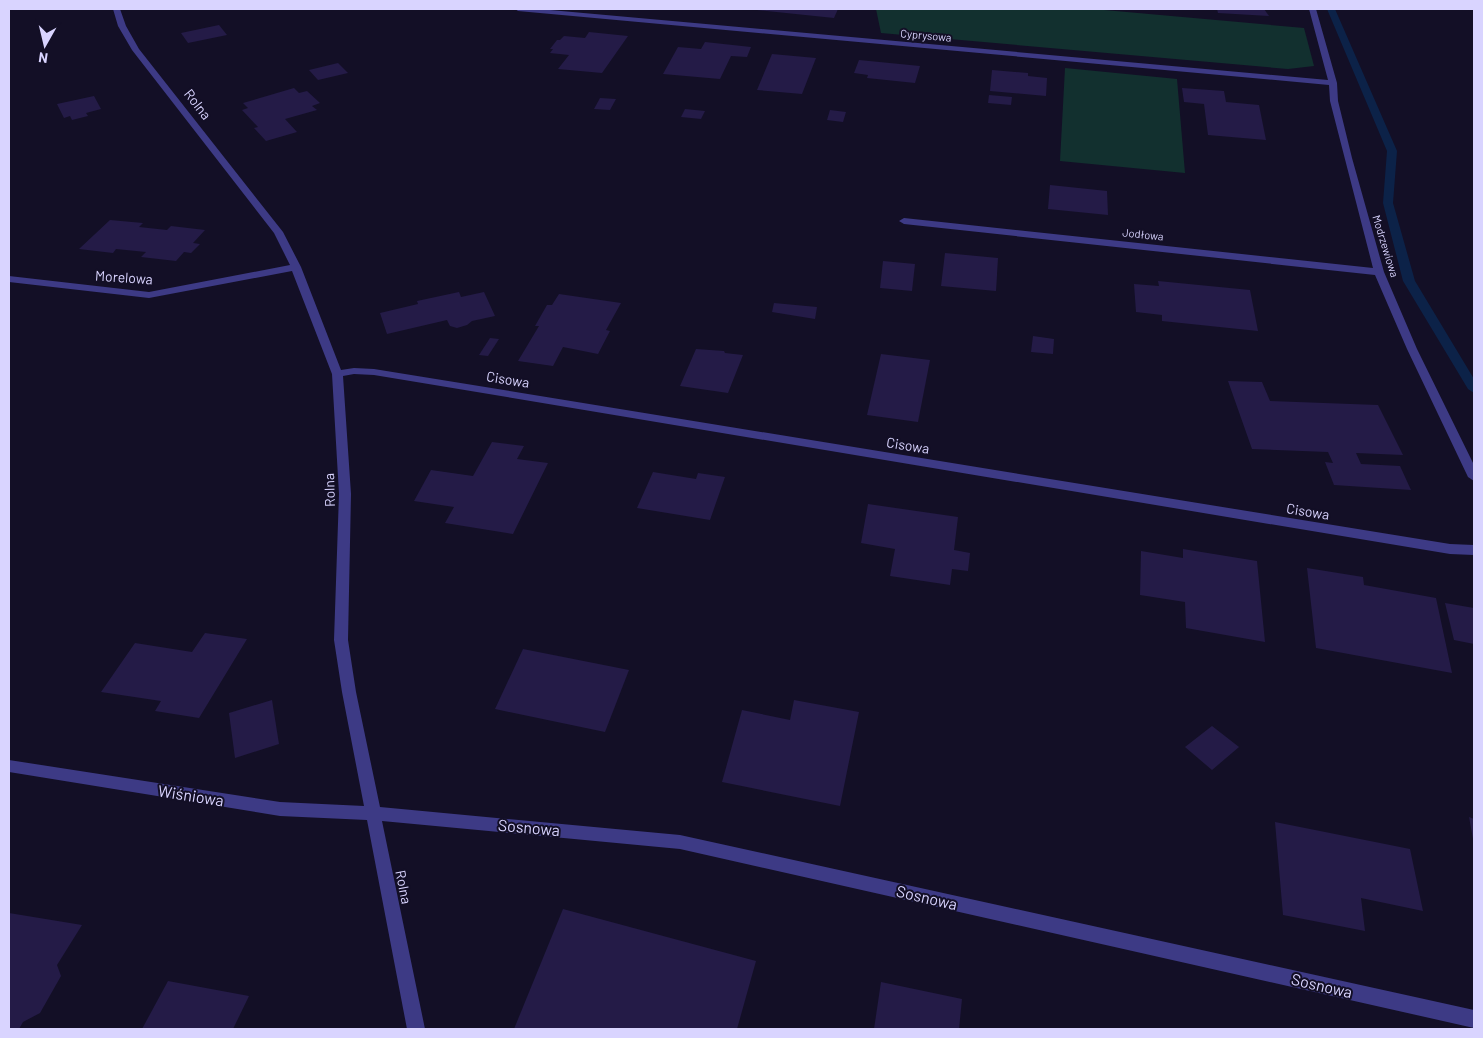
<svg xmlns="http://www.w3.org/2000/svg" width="1483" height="1038" viewBox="0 0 1483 1038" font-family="Barlow,sans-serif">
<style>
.green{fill:#12302f}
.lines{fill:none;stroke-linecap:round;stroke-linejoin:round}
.stream{fill:#0c2248;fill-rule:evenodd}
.building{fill:#241b47}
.minor{fill:#3d3a85;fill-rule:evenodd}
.labels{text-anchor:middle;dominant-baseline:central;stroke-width:4;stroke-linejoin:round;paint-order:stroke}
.far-street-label{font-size:11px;fill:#d9d4ff;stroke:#130f26}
.street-label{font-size:14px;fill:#d9d4ff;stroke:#130f26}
.near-street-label{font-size:16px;fill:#d9d4ff;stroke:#130f26}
</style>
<rect width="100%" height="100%" fill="#130f26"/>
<g class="green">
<path d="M876,9H1093L1304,28L1314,66L1288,69L881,33Z"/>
<path d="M1065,68L1177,79L1185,173L1060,161Z"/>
</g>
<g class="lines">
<path class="stream" d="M1327,9H1335L1397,151L1393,203L1415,281L1474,379V393L1468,389L1403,281L1383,203L1387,151Z"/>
</g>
<g class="building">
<path d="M747,9H838L834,18Z"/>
<path d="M1217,9H1264L1269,16L1218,13Z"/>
<path d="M219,25L227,35L188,43L181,33Z"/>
<path d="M589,32L628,36L602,73L558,69L569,55L550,53L553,49H550L557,40H560L564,36L585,38Z"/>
<path d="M705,42L751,47L747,57L731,56L720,79L663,74L678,47L701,49Z"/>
<path d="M772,54L816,58L802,94L757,90Z"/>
<path d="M859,60L920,66L915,83L867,78L868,75L854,73Z"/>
<path d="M338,63L348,73L318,80L309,70Z"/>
<path d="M992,70L1028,73V76L1047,78L1046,96L990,91Z"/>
<path d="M294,88L299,93L307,91L320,103L312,106L317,110L285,119L297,132L266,141L254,128L258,127L242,110L248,108L243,103Z"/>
<path d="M1182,88L1224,91L1226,102L1259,105L1266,140L1208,135L1204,104L1184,102Z"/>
<path d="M989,95L1012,97L1011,105L988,103Z"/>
<path d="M94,96L101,109L86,113L88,116L72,120L70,116L64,118L57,104Z"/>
<path d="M600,98L616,99L610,110L594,109Z"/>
<path d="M685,109L705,111L701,119L681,117Z"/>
<path d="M830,110L846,112L843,122L827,120Z"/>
<path d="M1050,185L1107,191L1108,215L1048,209Z"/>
<path d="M110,220L143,223L139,227L167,230L171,226L205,230L193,243L200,244L191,253L184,252L176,261L141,257L146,252L116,249L113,253L79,249Z"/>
<path d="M945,253L998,258L996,291L941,286Z"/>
<path d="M883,261L915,264L912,291L880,288Z"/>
<path d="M1158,281L1250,290L1258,331L1162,321V315L1136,312L1134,284L1159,286Z"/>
<path d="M459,292L461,297L484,292L495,316L472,321L467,325L457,328L450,326L447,320L387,334L380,313L418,304L417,301Z"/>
<path d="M559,294L621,303L606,330L610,331L598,354L563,347L553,366L518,361L539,326H535L547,305H552Z"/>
<path d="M774,303L817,307L815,319L772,312Z"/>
<path d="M1033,336L1054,339L1053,354L1031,352Z"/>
<path d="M490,338L499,339L488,356L479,355Z"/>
<path d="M696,349L724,351L725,353L743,355L728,393L680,386Z"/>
<path d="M881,354L930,360L918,422L867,415Z"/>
<path d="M1228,381L1262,382L1270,401L1378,405L1403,455L1356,453L1361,464L1400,466L1411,490L1334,485L1325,462L1333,463L1328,452L1252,449Z"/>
<path d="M492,442L524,446L517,459L548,463L513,534L445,523L454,507L414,501L431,470L473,476Z"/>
<path d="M653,472L696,479L698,473L725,477L710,520L637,508Z"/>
<path d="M868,504L958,517L954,550L970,553L968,571L952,569L950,585L890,576L895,549L861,543Z"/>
<path d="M1183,549L1257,561L1265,642L1186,628L1185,602L1140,595L1141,551L1183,558Z"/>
<path d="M1307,568L1363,577L1364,585L1436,598L1452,673L1316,648Z"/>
<path d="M1445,603L1474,608V644L1454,640Z"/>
<path d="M205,633L247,639L199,718L155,711L161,701L101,692L135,643L192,652Z"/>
<path d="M523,649L629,670L605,732L495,709Z"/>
<path d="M272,700L279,744L235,758L229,713Z"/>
<path d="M794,700L859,712L840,806L722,782L742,710L790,720Z"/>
<path d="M1212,726L1239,747L1212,770L1185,747Z"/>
<path d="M1469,817L1474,819V839H1473Z"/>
<path d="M1275,822L1410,849L1423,911L1361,898L1365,931L1283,915Z"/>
<path d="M563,909L756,961L737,1029H514Z"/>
<path d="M9,913L82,925L57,965L61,976L40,1013L23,1022L19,1029H9Z"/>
<path d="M168,981L249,996L233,1029H142Z"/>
<path d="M881,982L962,999L959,1029H874Z"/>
</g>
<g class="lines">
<g class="minor">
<path d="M113,9H120L126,26L139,49L283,232L301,267L341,370L354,368L374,369L1450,544L1474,545V555L1450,554L374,375L354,374L343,376L351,494L348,640L356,692L380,807L680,835L1474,1010V1028L680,849L382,821L425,1029H407L367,820L280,816L9,772V760L280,802L364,806L342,692L334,640L339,494L332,374L292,271L149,298L9,282V276L149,292L290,265L274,233L132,50L118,26Z"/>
<path d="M515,9H539L1328,80L1309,9H1316L1337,83L1338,101L1352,158L1384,272L1417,349L1474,465V481L1468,477L1407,349L1375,275L904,224L899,221L904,218L1373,268L1330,101L1329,85L518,11Z"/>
</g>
</g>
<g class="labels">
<g class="far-street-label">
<text transform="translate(926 35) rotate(5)">Cyprysowa</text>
<text transform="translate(1143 234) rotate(6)">Jodłowa</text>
<text transform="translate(1386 246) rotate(73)">Modrzewiowa</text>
</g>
<g class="street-label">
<text transform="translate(198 104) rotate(52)">Rolna</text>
<text transform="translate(124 277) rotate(4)">Morelowa</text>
<text transform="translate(508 379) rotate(9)">Cisowa</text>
<text transform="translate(908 445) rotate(9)">Cisowa</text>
<text transform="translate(329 490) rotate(-92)">Rolna</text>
<text transform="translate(1308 511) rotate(9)">Cisowa</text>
<text transform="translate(404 887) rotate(79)">Rolna</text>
</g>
<g class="near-street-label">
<text transform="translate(191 795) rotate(9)">Wiśniowa</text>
<text transform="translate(529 827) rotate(5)">Sosnowa</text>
<text transform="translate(927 897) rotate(13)">Sosnowa</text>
<text transform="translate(1322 985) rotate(13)">Sosnowa</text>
</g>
</g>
<rect width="1483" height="1038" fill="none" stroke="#d9d4ff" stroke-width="20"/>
<g transform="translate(45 45) rotate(188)" stroke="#130f26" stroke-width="4" paint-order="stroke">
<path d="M0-4L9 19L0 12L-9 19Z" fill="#d9d4ff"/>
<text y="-8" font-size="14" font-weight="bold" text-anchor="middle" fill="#d9d4ff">N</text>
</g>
</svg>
